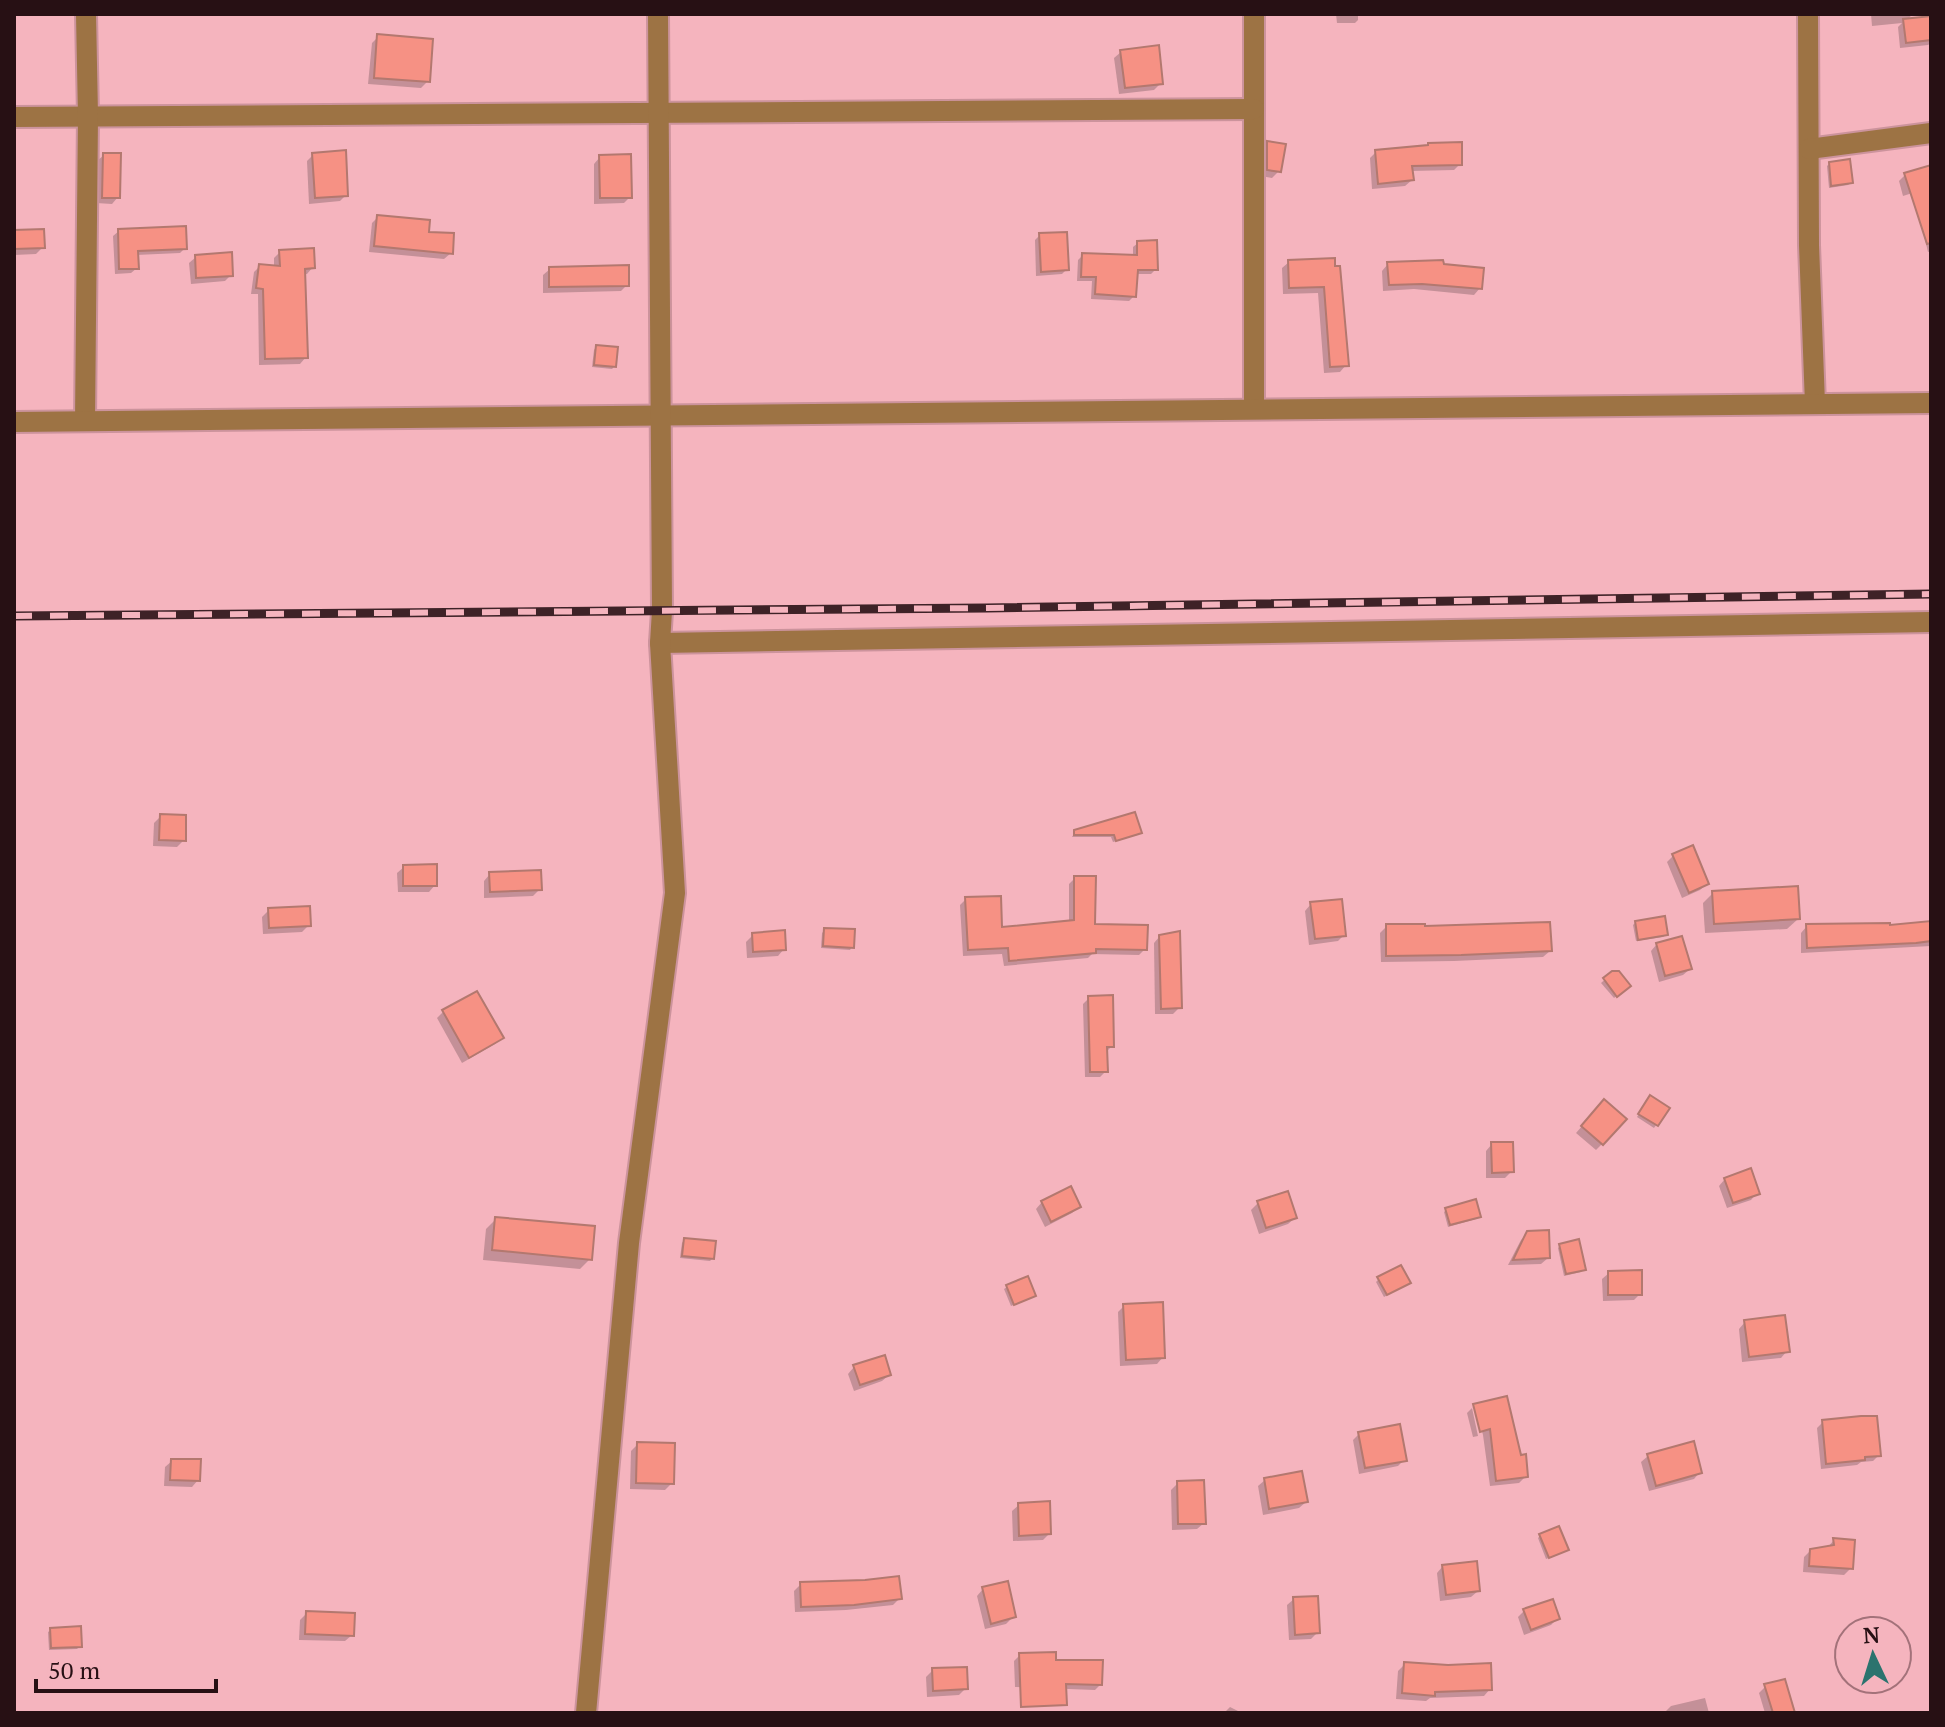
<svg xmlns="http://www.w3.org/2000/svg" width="1945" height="1727" viewBox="0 0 1945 1727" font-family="'PT Serif',serif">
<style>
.shadow{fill:#0003}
.building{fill:#f69184;stroke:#b3786f;stroke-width:2}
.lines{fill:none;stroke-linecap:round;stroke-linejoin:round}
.minor-casing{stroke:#cc939c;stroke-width:24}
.minor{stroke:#9d7344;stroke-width:20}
.rail-casing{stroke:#3e2227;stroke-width:9}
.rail{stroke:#f5b4be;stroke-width:6;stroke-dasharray:18;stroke-linecap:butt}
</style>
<rect width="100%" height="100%" fill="#f5b4be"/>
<g class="shadow">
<path d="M1336,14H1358V20L1355,23H1337Z"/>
<path d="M1871,14H1912L1908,20L1931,18V43L1928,45L1900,48L1898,27L1902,23L1872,26Z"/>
<path d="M378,37L428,81L421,88L368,84L372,43Z"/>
<path d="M1121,52L1161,83L1154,90L1119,94L1114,58Z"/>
<path d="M1268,143L1279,171L1272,178L1261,176V150Z"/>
<path d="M1376,152L1460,164L1454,170L1411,171L1412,180L1405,186L1372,189L1370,158Z"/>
<path d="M104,155L118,197L112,204L96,203L97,161Z"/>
<path d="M313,155L346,195L340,201L309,204L307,161Z"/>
<path d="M600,157L630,197L624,203L594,204V164Z"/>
<path d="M1829,164L1851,183L1848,185L1829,188L1827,166Z"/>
<path d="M1931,167V187L1903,196L1899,181L1905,175Z"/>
<path d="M378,217L427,234L451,253L444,259L369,252L372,223Z"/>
<path d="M1931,220V251L1928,252L1922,227Z"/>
<path d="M119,231L185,248L180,253L136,255L137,268L131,273L115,274L113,236Z"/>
<path d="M14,232L43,247L36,254L14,255Z"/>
<path d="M1040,235L1067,269L1062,274L1036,276L1035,240Z"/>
<path d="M1138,243L1156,269L1151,274H1136L1134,296L1129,301L1091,299L1092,281H1077L1078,260L1083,255L1133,257V247Z"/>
<path d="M280,252L313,267L307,274H303L306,357L300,364L259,365L258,294H251L254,272L260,266L274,268V258Z"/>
<path d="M196,257L231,275L225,281L191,284L189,263Z"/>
<path d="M1333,260L1346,365L1340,372L1324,373L1318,293L1283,294L1282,268L1289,262Z"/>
<path d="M1388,264L1442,266L1480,288L1474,295L1414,289L1383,291L1382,271Z"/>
<path d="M550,269L627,285L621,291L543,293V275Z"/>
<path d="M596,347L615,366L612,369L592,367L594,350Z"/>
<path d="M161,816L184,840L177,847L153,846L154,823Z"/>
<path d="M1075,832H1140L1137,835L1113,842L1111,837H1072Z"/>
<path d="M1673,856L1707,884L1700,890L1682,898L1667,862Z"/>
<path d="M404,867L435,885L429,892H398L397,873Z"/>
<path d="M490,874L540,889L533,896L484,898V881Z"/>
<path d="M1075,878L1093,926L1145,949L1139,955L1092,954L1088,958L1004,966L1002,954L963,956L960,905L966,899L1000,929L1069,922V884Z"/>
<path d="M1713,893L1798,919L1787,929L1705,933L1703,903Z"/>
<path d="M1311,904L1344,935L1338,941L1309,945L1305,911Z"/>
<path d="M269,910L309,925L302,932L263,934L262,917Z"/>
<path d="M1636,922L1666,935L1663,937L1636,941L1633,925Z"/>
<path d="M1931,923V946L1801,953V933L1807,926L1888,927Z"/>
<path d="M1387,926L1423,928L1550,951L1543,957L1454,961L1381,962L1380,933Z"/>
<path d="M825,930L852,947L850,950L821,948L822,933Z"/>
<path d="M753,935L784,949L778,956L747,958L746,942Z"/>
<path d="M1160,936L1180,1007L1173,1014H1155L1154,943Z"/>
<path d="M1657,944L1690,969L1683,975L1659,982L1651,951Z"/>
<path d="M1616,970L1629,986L1614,998L1601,983Z"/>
<path d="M476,994L501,1038L495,1044L462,1063L437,1018L443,1012Z"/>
<path d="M1089,998L1112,1046L1105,1053L1106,1071L1100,1077H1085L1083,1004Z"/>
<path d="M1648,1100L1667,1109L1654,1128L1637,1117Z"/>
<path d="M1598,1108L1602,1144L1596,1150L1576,1133Z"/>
<path d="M1492,1144L1512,1171L1505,1178H1486V1151Z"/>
<path d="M1725,1179L1757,1193L1751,1200L1727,1208L1719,1186Z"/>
<path d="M1287,1193L1295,1218L1288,1224L1259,1234L1251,1210L1258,1203Z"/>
<path d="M1042,1202L1079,1207L1072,1213L1045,1227L1036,1209Z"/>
<path d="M1446,1210L1479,1217L1476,1219L1448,1227L1444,1212Z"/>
<path d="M496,1219L590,1259L580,1269L483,1260L486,1229Z"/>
<path d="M1528,1233L1548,1258L1541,1264L1508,1265L1521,1240Z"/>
<path d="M684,1240L713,1258L710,1261L680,1258L682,1243Z"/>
<path d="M1560,1246L1584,1269L1581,1272L1564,1276L1558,1248Z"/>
<path d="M1609,1273L1640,1294L1634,1300L1603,1301L1602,1279Z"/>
<path d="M1379,1279L1406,1285L1384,1297L1376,1282Z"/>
<path d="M1007,1287L1034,1296L1011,1306L1004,1289Z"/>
<path d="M1124,1306L1163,1357L1157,1364L1120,1366L1118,1312Z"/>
<path d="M1745,1322L1787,1351L1781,1358L1742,1362L1739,1329Z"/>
<path d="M854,1367L889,1375L882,1381L854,1391L848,1374Z"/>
<path d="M1505,1399L1519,1457L1524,1456L1526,1476L1519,1483L1490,1486L1483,1435L1476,1408H1472Z"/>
<path d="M1472,1408L1478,1436L1473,1437L1467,1413Z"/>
<path d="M1823,1422L1879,1455L1873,1461L1861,1462L1857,1465L1821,1469L1817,1428Z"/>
<path d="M1359,1434L1404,1460L1398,1466L1359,1474L1353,1440Z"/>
<path d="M638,1444L672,1483L665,1490L630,1489L631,1451Z"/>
<path d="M1648,1456L1700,1472L1694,1479L1649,1491L1641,1462Z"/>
<path d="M172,1461L198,1480L192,1487L164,1486L165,1467Z"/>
<path d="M1265,1480L1306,1502L1299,1508L1263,1515L1258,1486Z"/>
<path d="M1178,1483L1204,1523L1197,1529L1172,1530L1171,1490Z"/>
<path d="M1019,1505L1049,1534L1043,1540L1013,1541L1012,1511Z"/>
<path d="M1540,1536L1564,1552L1546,1559L1538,1538Z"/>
<path d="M1834,1540L1851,1568L1844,1575L1803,1572L1804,1557L1811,1550L1828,1547Z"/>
<path d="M1443,1566L1478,1591L1471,1597L1440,1601L1437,1573Z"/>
<path d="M801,1584L900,1598L893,1605L846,1610L795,1612L794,1591Z"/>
<path d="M983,1589L1013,1617L1006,1624L985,1629L977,1596Z"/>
<path d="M1294,1599L1318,1632L1311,1639L1289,1640L1287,1605Z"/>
<path d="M1524,1611L1557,1619L1551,1625L1524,1635L1518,1617Z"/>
<path d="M306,1614L352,1635L345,1641L299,1640L300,1620Z"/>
<path d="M51,1630L80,1646L77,1649L49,1650L48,1632Z"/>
<path d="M1020,1655L1054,1662L1100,1685L1095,1690L1015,1687L1014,1661Z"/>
<path d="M1405,1664L1490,1689L1484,1696L1430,1698L1426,1701L1396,1699L1398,1671Z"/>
<path d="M933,1670L966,1688L959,1695L927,1697L926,1677Z"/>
<path d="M1766,1686L1793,1713H1765L1759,1693Z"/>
<path d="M1705,1698L1709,1713H1664L1671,1706Z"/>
<path d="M1230,1707L1242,1713H1224Z"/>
</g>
<g class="building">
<path d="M1931,16V40L1906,43L1903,19Z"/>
<path d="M377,34L433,39L430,82L374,78Z"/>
<path d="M1159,45L1163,84L1125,88L1120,50Z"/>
<path d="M1267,141L1286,144L1281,172L1267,170Z"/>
<path d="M1462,142V165L1412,166L1414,180L1378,184L1375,150L1428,145V143Z"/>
<path d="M346,150L348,196L315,198L312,153Z"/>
<path d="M103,153H121L120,198H102Z"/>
<path d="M631,154L632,198H600L599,155Z"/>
<path d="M1850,159L1853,183L1831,186L1829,162Z"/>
<path d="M1931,165V243L1927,244L1904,173Z"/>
<path d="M377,215L430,220L429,232L454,233L453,254L374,246Z"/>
<path d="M186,226L187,249L138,251L139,269H119L118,229Z"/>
<path d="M44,229L45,248L14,249V230Z"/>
<path d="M1067,232L1069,270L1041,272L1039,233Z"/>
<path d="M1157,240L1158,270H1138L1136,297L1095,294L1096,277H1081L1082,253L1137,255V241Z"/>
<path d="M314,248L315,268L305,269L308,358L265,359L263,289L256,288L259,264L280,266L279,250Z"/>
<path d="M232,252L233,276L196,278L195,255Z"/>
<path d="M1335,258V266H1340L1349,366L1330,367L1324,287L1289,288L1288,260Z"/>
<path d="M1443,260L1444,264L1484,268L1482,289L1422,284L1389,285L1387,262Z"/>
<path d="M629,265V286L549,287V267Z"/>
<path d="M596,345L618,347L616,367L594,365Z"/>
<path d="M1135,812L1142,833L1116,841L1114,835H1074V830Z"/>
<path d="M160,814L186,815V841L159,840Z"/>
<path d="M1693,845L1709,884L1689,893L1672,854Z"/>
<path d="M437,864V886H403V865Z"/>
<path d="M541,870L542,890L490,892L489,872Z"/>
<path d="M1074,876H1096L1095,924L1148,925L1147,950L1096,949V953L1009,961L1008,948L968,950L965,897L1001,896L1002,927L1074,920Z"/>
<path d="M1798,886L1800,919L1714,924L1712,891Z"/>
<path d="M1342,899L1346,936L1315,939L1310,902Z"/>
<path d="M310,906L311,926L269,928L268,908Z"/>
<path d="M1665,916L1668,935L1638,940L1635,921Z"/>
<path d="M1931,921V941L1916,943L1807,948L1806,924L1890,923V925Z"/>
<path d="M1550,922L1552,951L1461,955L1386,956V924H1425V926Z"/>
<path d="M824,928L855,929L854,948L823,946Z"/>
<path d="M785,930L786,950L753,952L752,933Z"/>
<path d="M1180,931L1182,1008L1161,1009L1159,935Z"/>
<path d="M1682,936L1692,969L1665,976L1656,943Z"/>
<path d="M1612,971H1619L1631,986L1617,997L1603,978Z"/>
<path d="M477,991L504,1038L469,1058L442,1010Z"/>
<path d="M1113,995L1114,1047H1107L1108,1072H1090L1088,996Z"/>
<path d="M1650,1095L1670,1108L1658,1126L1638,1114Z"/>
<path d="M1604,1099L1627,1119L1603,1145L1581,1126Z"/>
<path d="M1491,1142H1513L1514,1172L1492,1173Z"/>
<path d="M1751,1168L1760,1194L1733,1203L1724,1178Z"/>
<path d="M1071,1186L1081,1207L1051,1222L1041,1201Z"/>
<path d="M1288,1191L1297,1218L1266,1228L1257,1201Z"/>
<path d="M1476,1199L1481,1217L1450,1225L1445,1208Z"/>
<path d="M495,1217L595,1226L592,1260L492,1250Z"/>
<path d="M1549,1230L1550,1258L1513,1260L1527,1231Z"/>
<path d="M684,1238L716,1241L714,1259L682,1256Z"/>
<path d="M1579,1239L1586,1270L1566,1274L1559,1244Z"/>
<path d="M1401,1265L1411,1283L1387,1295L1377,1277Z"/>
<path d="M1642,1270V1295H1608V1271Z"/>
<path d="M1028,1276L1036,1296L1014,1305L1006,1285Z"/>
<path d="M1163,1302L1165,1358L1126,1360L1123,1304Z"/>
<path d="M1785,1315L1790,1352L1749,1357L1744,1320Z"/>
<path d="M885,1355L891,1375L860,1385L853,1365Z"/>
<path d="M1507,1396L1521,1455L1526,1454L1528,1477L1496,1481L1490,1429L1480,1432L1473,1404Z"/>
<path d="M1861,1416H1877L1881,1456L1865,1457V1460L1826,1464L1822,1420Z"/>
<path d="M1400,1424L1407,1461L1365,1468L1358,1432Z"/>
<path d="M1694,1441L1702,1473L1656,1486L1647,1454Z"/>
<path d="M637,1442L675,1443L674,1484L636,1483Z"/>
<path d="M171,1459H201L200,1481L170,1480Z"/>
<path d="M1302,1471L1308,1502L1269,1509L1264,1478Z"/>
<path d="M1204,1480L1206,1524H1178L1177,1481Z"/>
<path d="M1050,1501L1051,1534L1019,1536L1018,1503Z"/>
<path d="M1559,1526L1569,1550L1549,1558L1539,1534Z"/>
<path d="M1833,1538L1855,1540L1853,1569L1809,1566L1810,1549L1834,1545Z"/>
<path d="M1477,1561L1480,1591L1446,1595L1442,1565Z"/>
<path d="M899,1576L902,1599L854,1605L801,1607L800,1582L865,1580Z"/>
<path d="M1008,1581L1016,1617L991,1624L982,1587Z"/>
<path d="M1318,1596L1320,1633L1295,1635L1293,1597Z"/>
<path d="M1553,1599L1560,1619L1531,1630L1523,1609Z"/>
<path d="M306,1611L355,1613L354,1636L305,1634Z"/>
<path d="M81,1626L82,1647L51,1648L50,1628Z"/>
<path d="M1056,1652V1660H1103L1102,1685L1066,1684L1067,1705L1021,1707L1019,1653Z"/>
<path d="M1404,1662L1448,1665L1491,1663L1492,1690L1435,1692V1696L1402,1693Z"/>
<path d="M967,1667L968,1689L933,1691L932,1668Z"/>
<path d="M1785,1679L1795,1713H1773L1764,1684Z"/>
</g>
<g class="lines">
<g class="minor-casing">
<g id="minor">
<path d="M1254,14V408"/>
<path d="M1808,14L1809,245L1815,404"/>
<path d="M14,117L1254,109"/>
<path d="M1809,149L1931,133"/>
<path d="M85,421L88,116L86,14"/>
<path d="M14,422L1931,403"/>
<path d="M660,643L1931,622"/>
<path d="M586,1713L629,1243L675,893L660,643L662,611L658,14"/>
</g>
</g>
<use href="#minor" class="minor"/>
<g class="rail-casing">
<path id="rail" d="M14,616L987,608L1931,594"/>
</g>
<use href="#rail" class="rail"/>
</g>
<rect width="1945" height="1727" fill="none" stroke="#271014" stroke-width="32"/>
<g transform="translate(1873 1655) rotate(356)"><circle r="38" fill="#f5b4be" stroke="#a3727a" stroke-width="2"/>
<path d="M0-6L14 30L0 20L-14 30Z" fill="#2b736e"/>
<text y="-12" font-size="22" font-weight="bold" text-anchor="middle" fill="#271014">N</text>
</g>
<path d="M36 1679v12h180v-12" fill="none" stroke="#271014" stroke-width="4"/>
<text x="48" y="1679" font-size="24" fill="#271014" stroke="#f5b4be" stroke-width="6" paint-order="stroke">50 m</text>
</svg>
